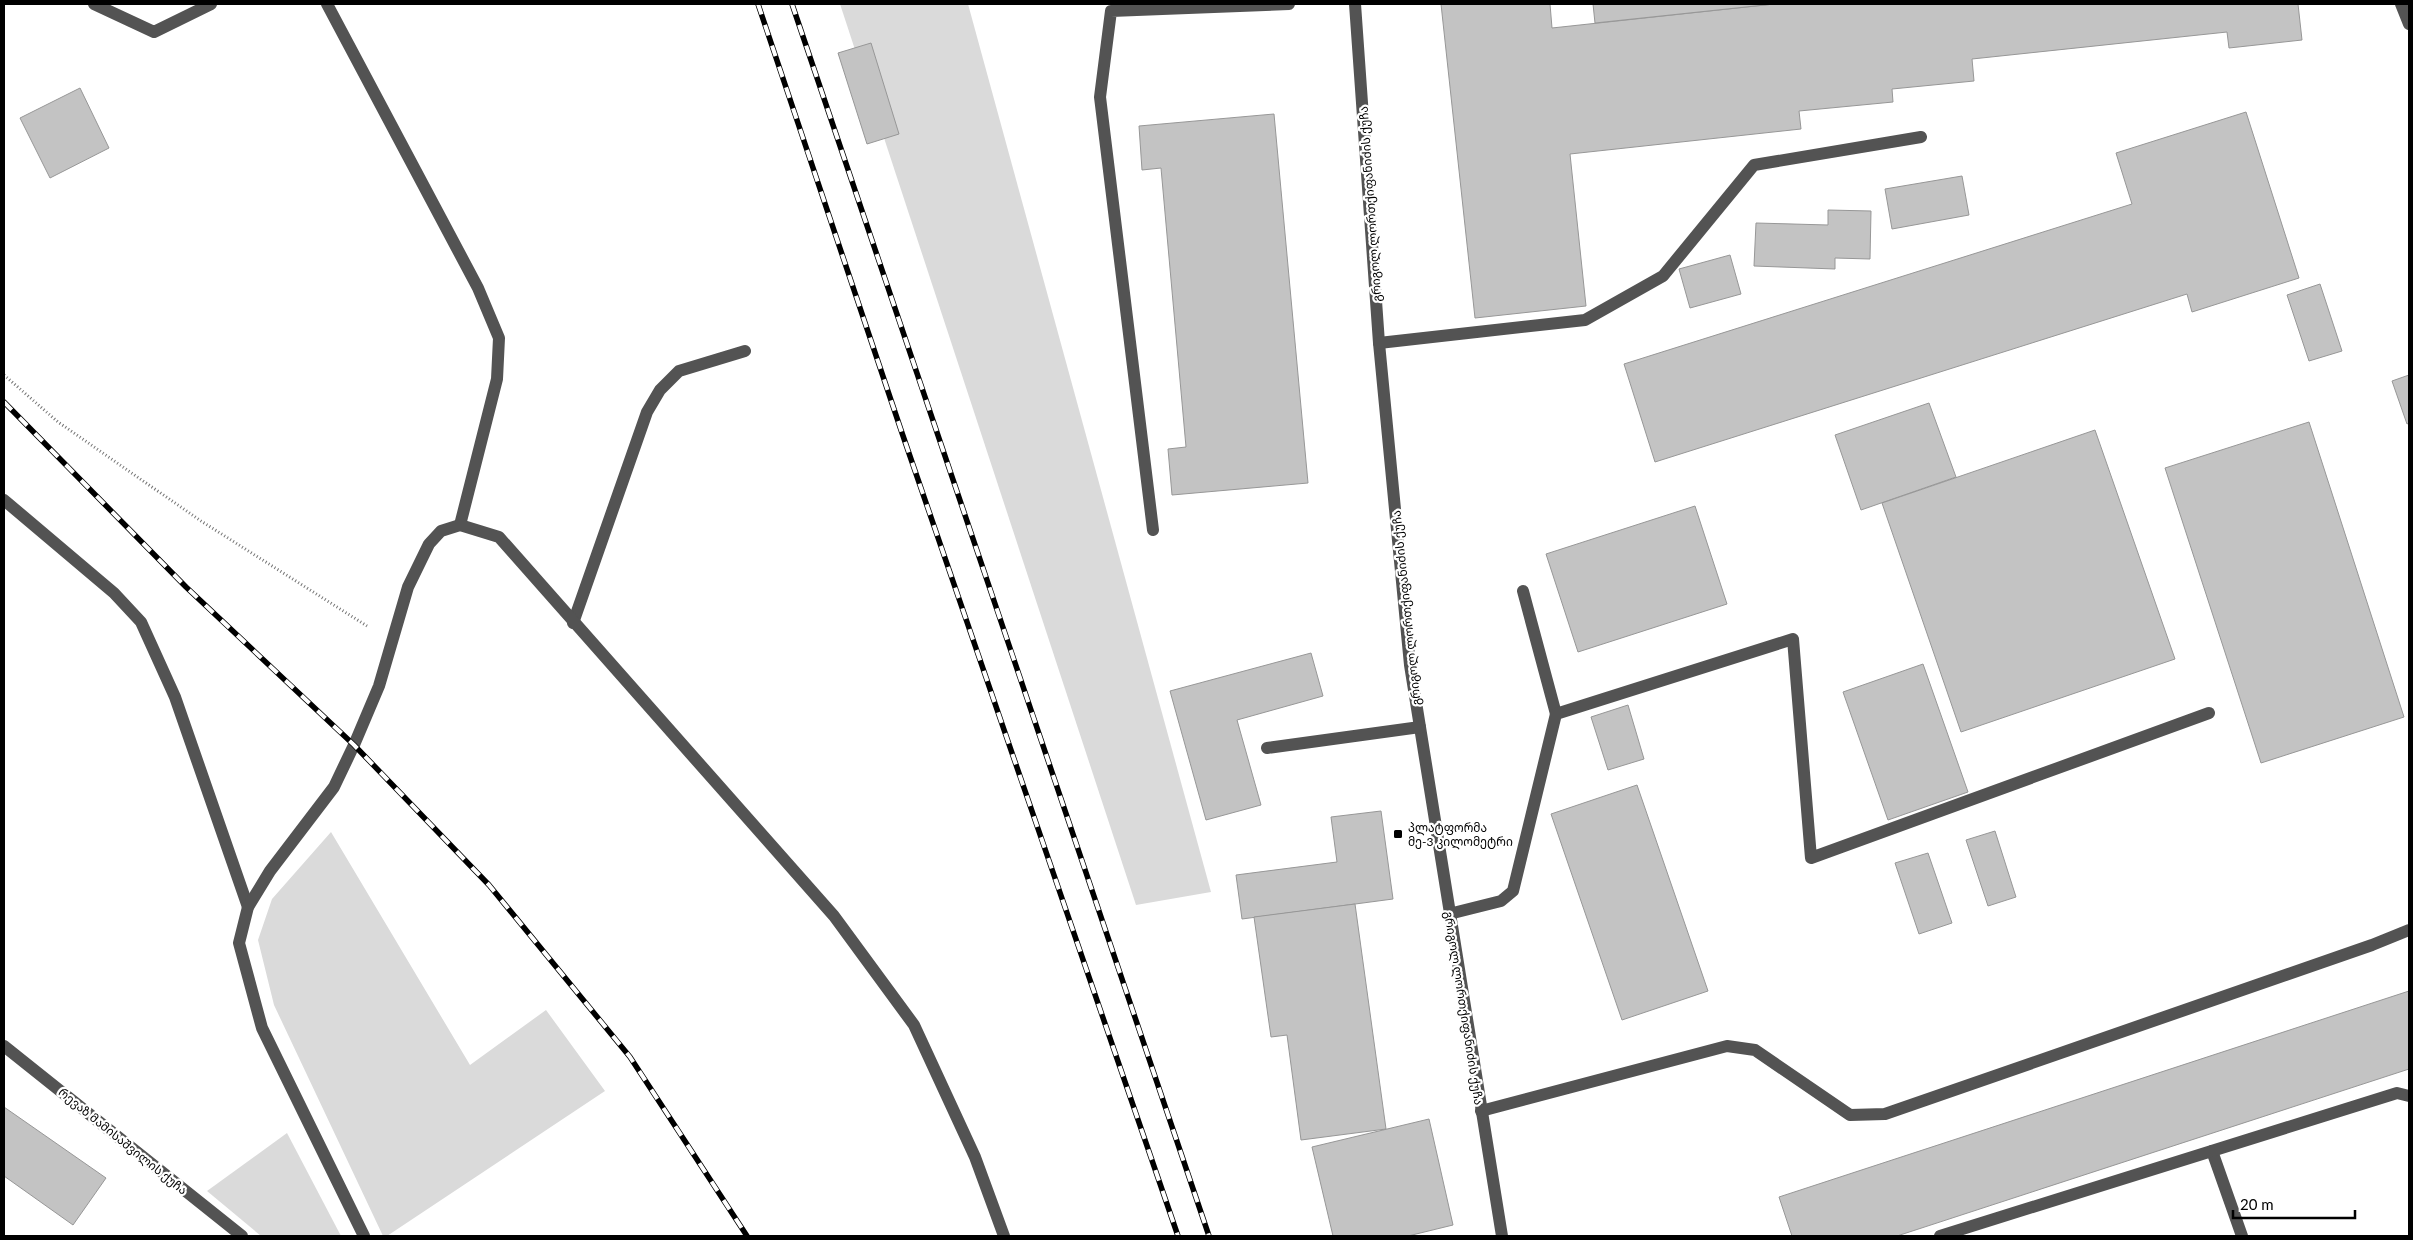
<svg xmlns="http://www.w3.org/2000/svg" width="2413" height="1240" viewBox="0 0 2413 1240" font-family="Lato,'Noto Sans Georgian',sans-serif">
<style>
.green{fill:#dadada}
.building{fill:#c3c3c3;stroke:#979797}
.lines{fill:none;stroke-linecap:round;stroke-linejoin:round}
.path{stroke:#757575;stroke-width:3;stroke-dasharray:1 2.5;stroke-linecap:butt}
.minor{stroke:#535353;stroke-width:12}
.rail-casing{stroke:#000;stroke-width:5.5}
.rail{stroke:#fff;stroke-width:4;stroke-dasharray:11;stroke-linecap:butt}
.poi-dot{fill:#000;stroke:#fff;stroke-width:2}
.labels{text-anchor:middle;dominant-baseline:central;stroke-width:4.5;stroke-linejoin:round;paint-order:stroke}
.street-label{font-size:12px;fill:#000;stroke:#fff}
.poi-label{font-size:12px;fill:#000;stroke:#fff;text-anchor:start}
</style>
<rect width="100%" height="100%" fill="#fff"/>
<g class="green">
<path d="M840,4H968L1211,892L1136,905Z"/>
<path d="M331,832L470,1065L546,1010L605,1091L387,1236H383L274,1005L258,940L272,899Z"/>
<path d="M287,1133L341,1236H261L207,1191Z"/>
</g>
<g class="building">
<path d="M1441,4H1550L1552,28L1774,4H2298L2302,40L2229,48L2227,32L1972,59L1974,81L1892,89L1893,102L1799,111L1801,129L1570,154L1586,306L1475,318Z"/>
<path d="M1593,4H1774L1595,23Z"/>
<path d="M871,43L899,134L867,144L838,53Z"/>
<path d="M80,88L109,148L50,178L20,118Z"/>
<path d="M2246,112L2299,278L2192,312L2187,294L1655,462L1624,364L2132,204L2116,153Z"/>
<path d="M1274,114L1308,483L1172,495L1168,449L1186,447L1161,168L1142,170L1139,126Z"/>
<path d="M1962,176L1969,215L1892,229L1885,189Z"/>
<path d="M1828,210L1871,211L1870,259L1835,258V269L1754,266L1756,223L1828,225Z"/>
<path d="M1730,255L1741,294L1690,308L1679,269Z"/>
<path d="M2320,284L2342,351L2309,361L2287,295Z"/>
<path d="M2409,375V423L2407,424L2392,381Z"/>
<path d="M1929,403L1956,477L1861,510L1835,435Z"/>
<path d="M2309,422L2404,717L2261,763L2165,468Z"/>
<path d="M2095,430L2175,659L1961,732L1882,503Z"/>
<path d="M1695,506L1727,604L1578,652L1546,554Z"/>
<path d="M1311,653L1323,696L1237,720L1261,805L1206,820L1170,691Z"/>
<path d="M1923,664L1968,792L1888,820L1843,692Z"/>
<path d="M1628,705L1644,759L1608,770L1591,717Z"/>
<path d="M1637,785L1708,991L1622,1020L1551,814Z"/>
<path d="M1381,811L1393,899L1242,919L1236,875L1337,862L1331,817Z"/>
<path d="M1995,831L2016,897L1988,906L1966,840Z"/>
<path d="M1928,853L1952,923L1919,934L1895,863Z"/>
<path d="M1355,904L1386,1129L1301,1140L1287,1035L1271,1037L1254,917Z"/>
<path d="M2409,991V1069L1897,1236H1792L1779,1197Z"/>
<path d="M4,1107L106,1178L73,1225L4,1176Z"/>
<path d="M1429,1119L1453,1225L1408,1236H1333L1312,1147Z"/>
</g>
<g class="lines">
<path class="path" d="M4,375L58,422L201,521L367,626"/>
<g class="minor">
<path d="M94,4L154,32L211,4"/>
<path d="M327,4L478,288L499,338L497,379L460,525"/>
<path d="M1355,4L1379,343L1410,665L1502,1236"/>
<path d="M2401,4L2409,24"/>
<path d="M1379,343L1585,320L1663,276L1754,165L1921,137"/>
<path d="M4,500L114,593L141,622L175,697L248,907"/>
<path d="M1153,530L1100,97L1111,11L1289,4"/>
<path d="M1523,591L1556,714"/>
<path d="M573,623L647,412L660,390L679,371L745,351"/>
<path d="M1267,748L1420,727"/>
<path d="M1449,914L1501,901L1513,891L1556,714L1793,639L1811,858L2209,713"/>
<path d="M4,1046L242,1236"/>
<path d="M1481,1111L1727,1046L1755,1050L1850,1115L1885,1114L2372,945L2409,930"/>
<path d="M2212,1151L2242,1236"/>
<path d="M364,1236L262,1028L239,943L248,907L270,871L334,787L354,745L379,686L408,587L429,544L441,531L460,525L499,537L834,916L914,1025L975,1157L1004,1236"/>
<path d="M1940,1236L2397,1093L2409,1096"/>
</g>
<g class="rail-casing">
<g id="rail">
<path d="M758,4L901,430L1178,1236"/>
<path d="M792,4L1209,1236"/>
<path d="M4,402L186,587L354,745L489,885L630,1057L747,1236"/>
</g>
</g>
<use href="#rail" class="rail"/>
</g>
<rect class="poi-dot" x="1393" y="829" width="10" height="10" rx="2.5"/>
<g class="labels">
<g class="street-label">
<text transform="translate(1370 204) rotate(-94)">გრიგოლ ლორთქიფანიძის ქუჩა</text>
<text transform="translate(1406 608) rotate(-96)">გრიგოლ ლორთქიფანიძის ქუჩა</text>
<text transform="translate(1464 1008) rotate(81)">გრიგოლ ლორთქიფანიძის ქუჩა</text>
<text transform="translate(123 1141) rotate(39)">რევაზ მამისაშვილის ქუჩა</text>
</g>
<g class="poi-label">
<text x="1408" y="827">პლატფორმა<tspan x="1408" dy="14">მე-3 კილომეტრი</tspan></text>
</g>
</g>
<rect width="2413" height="1240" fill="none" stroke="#000000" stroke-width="10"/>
<path d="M2233 1210v8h122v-8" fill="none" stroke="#000000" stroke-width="2.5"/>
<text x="2240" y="1210" font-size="15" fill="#000000" stroke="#ffffff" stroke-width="4" paint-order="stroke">20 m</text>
</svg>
